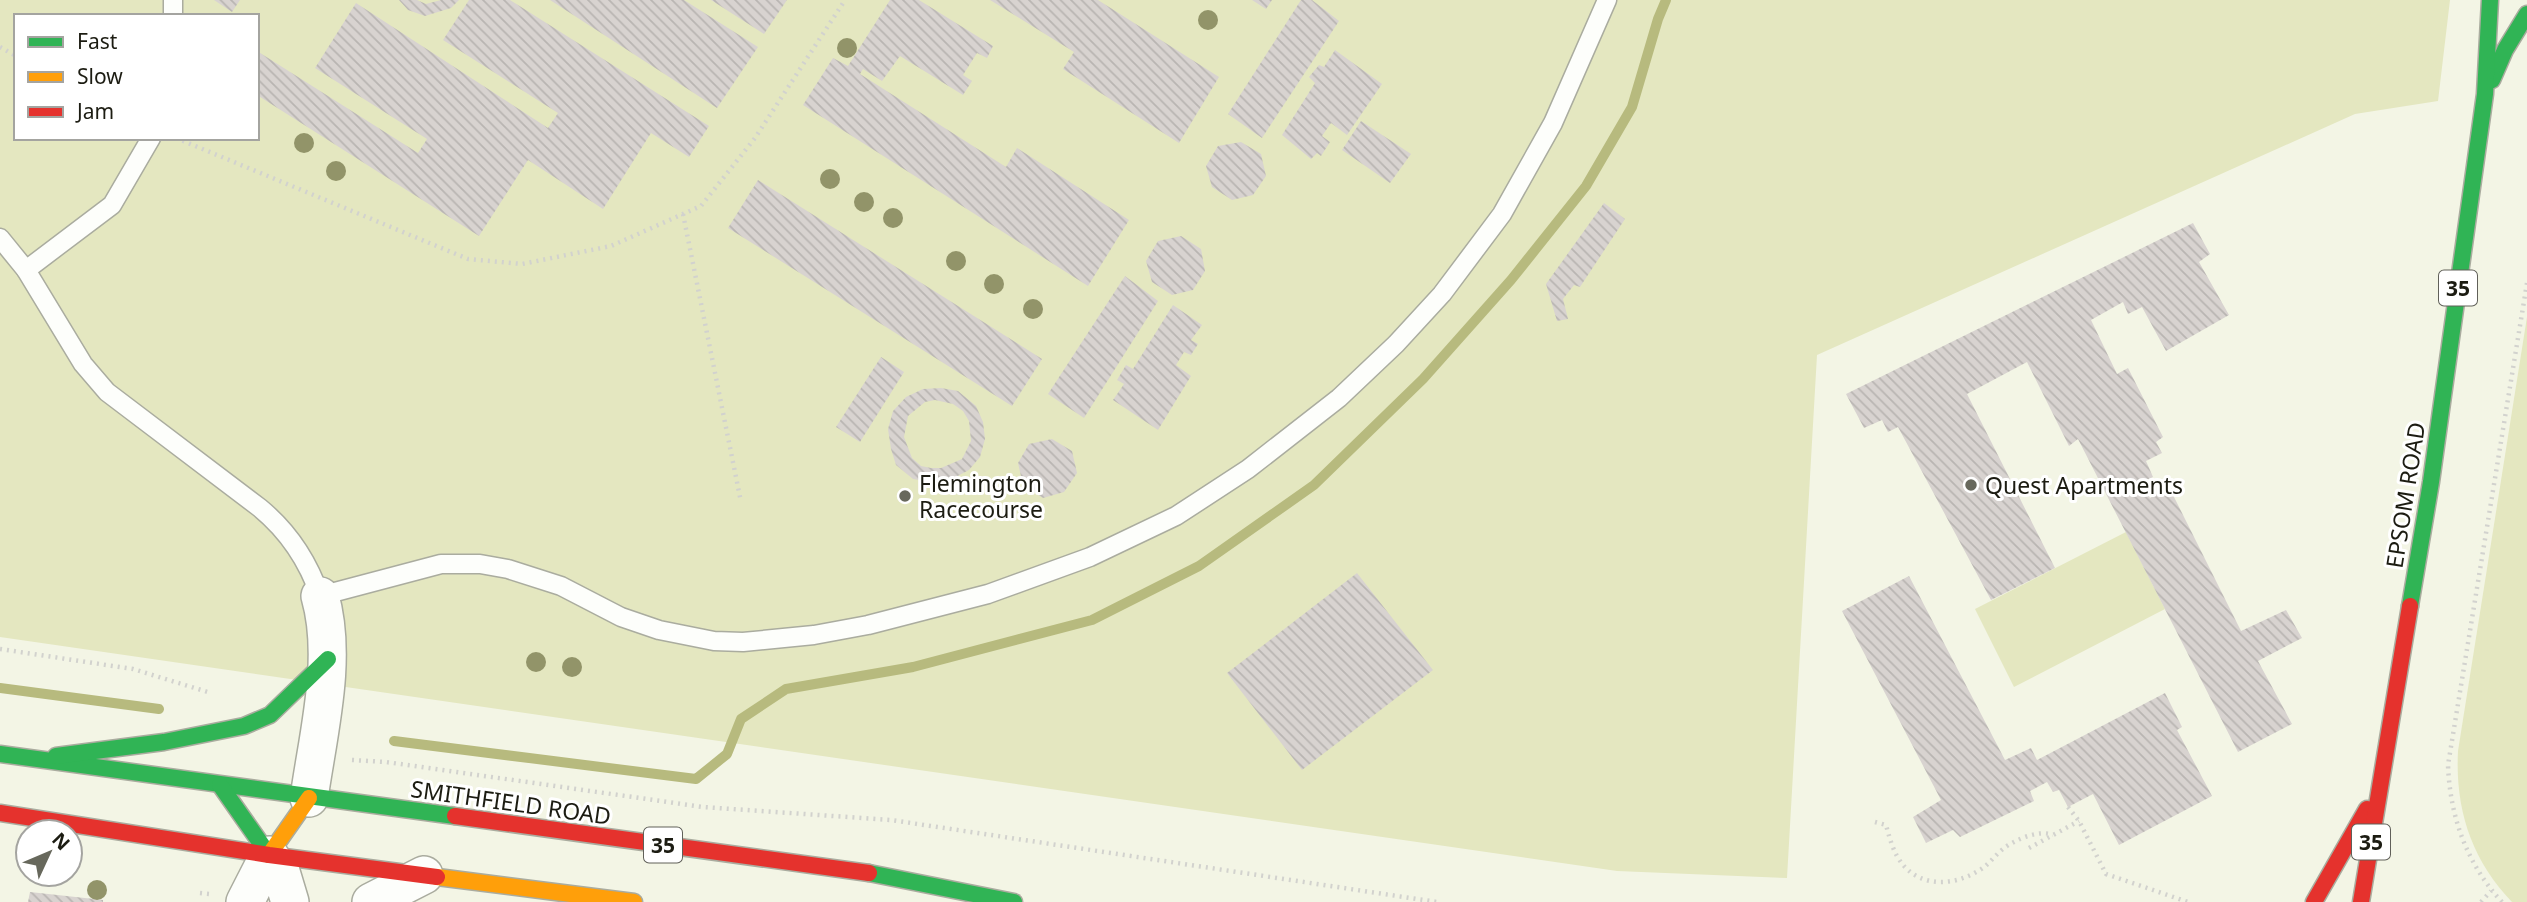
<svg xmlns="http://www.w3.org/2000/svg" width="2527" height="902" viewBox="0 0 2527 902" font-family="'Noto Sans',sans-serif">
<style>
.green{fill:#e4e7c0;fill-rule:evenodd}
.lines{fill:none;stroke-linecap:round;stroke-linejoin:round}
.stream{stroke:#b7ba7e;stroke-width:10}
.building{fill:url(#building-back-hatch);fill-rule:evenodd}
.lane-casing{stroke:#aaac9f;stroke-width:21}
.street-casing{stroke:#aaac9f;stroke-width:40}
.fast-casing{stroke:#aaac9f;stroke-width:19}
.slow-casing{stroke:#aaac9f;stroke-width:19}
.jam-casing{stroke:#aaac9f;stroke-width:19}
.path{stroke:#d2d2ce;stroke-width:4.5;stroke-dasharray:2 5;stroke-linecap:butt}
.lane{stroke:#fdfefb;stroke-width:18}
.street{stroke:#fdfefb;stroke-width:37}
.fast{stroke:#30b455;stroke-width:16}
.slow{stroke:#ff9f0a;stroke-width:16}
.jam{stroke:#e5322d;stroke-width:16}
.tree{fill:#929469}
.poi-dot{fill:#67685c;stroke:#fff;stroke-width:2.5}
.labels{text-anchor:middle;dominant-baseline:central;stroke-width:6;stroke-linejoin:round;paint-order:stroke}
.shield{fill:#fff;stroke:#606059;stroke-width:2}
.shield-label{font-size:21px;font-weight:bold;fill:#1c1c12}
.poi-label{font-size:23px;fill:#1c1c12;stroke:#fff;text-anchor:start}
.street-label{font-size:23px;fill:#1c1c12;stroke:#fff}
</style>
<defs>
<pattern id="building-back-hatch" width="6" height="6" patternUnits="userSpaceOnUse" patternTransform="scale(1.75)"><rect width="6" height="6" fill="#d8d3d0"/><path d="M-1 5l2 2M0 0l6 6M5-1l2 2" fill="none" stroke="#b9b5b2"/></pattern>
</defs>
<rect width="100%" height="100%" fill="#f3f5e5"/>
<g class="green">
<path d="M0,0H2450L2438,101L2355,114L1817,355L1787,878L1617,871L0,637ZM16,16H257V138H16Z"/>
<path d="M2527,317V902H2512C2471,859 2455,809 2458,751Z"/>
<path d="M2126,532L2165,609L2014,687L1975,609Z"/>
</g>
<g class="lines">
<g class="stream">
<path d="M0,688L159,709"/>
<path d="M394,741L696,779L727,754L741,719L786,689L913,667L1092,620L1199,566L1314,485L1423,379L1511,280L1586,186L1632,107L1658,19L1666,0"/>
</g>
</g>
<g class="building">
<path d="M214,0H240L232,12Z"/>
<path d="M399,0H417L426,4L441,0H459L451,8L425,16L408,10Z"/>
<path d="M469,0H510L709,126L689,157L651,133L603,209L528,160L479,236L257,95V51L418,153L427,139L315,68L356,3L548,128L558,113L443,40Z"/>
<path d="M550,0H684L758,47L717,108Z"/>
<path d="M711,0H787L764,34Z"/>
<path d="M890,0H919L993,46L987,58L977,53L963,75L972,81L963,95L900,56L882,81L863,69L860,74L1006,167L1017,148L1129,220L1088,286L803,105L833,58L848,66Z"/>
<path d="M990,0H1098L1219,77L1179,143L1063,69L1074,52Z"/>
<path d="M1252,0H1272L1266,9Z"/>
<path d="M1301,0H1312L1339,21L1262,138L1228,114Z"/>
<path d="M1335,50L1382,84L1347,135L1331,123L1322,136L1330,142L1321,156L1317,153L1311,159L1282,135L1315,83L1309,77L1319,65L1324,67Z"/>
<path d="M1361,121L1411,154L1390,183L1342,150Z"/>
<path d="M1241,142L1261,154L1266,176L1253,195L1232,200L1212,187L1206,166L1218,146Z"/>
<path d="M758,180L1042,359L1012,406L728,228Z"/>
<path d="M1604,203L1625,219L1580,287L1574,285L1563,299L1568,319L1557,321L1546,284Z"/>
<path d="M2193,223L2210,254L2199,262L2229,315L2166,351L2142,307L2128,314L2123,302L2091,320L2117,374L2128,368L2163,437L2156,442L2162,453L2146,461L2153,477L2142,482L2150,498L2169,487L2241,631L2286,610L2302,638L2258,661L2292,724L2238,752L2078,439L2069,446L2027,362L1967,394L2055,568L1991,600L1898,427L1888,432L1882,420L1864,428L1846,394Z"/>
<path d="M1181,236L1201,249L1205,271L1193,290L1172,295L1152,282L1146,261L1158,241Z"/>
<path d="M1125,276L1158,301L1084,418L1048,394Z"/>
<path d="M1173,305L1202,325L1191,340L1198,344L1191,355L1184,352L1176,365L1191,376L1158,430L1113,400L1124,384L1117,380L1126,365L1133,369Z"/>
<path d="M881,357L904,372L860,442L836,427Z"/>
<path d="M941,388L958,391L976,406L983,422L985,439L980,457L969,470L946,482H930L913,479L896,465L891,449L888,429L893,411L906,397L923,389ZM935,400L953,404L963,411L969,421L971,441L962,459L941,468H931L921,466L912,458L904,437L908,416L925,402Z"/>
<path d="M1052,439L1072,451L1077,473L1064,492L1043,498L1023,485L1018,463L1029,444Z"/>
<path d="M1357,573L1433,670L1302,770L1227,673Z"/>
<path d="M1909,576L2005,760L2031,748L2037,760L2165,693L2182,727L2177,730L2212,796L2119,845L2093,794L2068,807L2059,790L2053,792L2047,782L2030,791L2034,801L1960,837L1953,830L1926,843L1913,817L1941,800L1842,611Z"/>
<path d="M30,892L103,900V902H28Z"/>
</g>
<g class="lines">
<g class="lane-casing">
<g id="lane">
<path d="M173,16V0"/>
<path d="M0,238L26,270L83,364L107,392L260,508C289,532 308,561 320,596L441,564H480L508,569L561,586L621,617L659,630L714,641L743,642L814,635L868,625L988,594L1090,557L1176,516L1248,469L1339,398L1396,344L1442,294L1502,214L1553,123L1607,0"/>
<path d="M26,270L112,205L151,138"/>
</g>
</g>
<g class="street-casing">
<g id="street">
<path d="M309,798C318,734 338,659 320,596"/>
<path d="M245,902L269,855L281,872L290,902"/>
<path d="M371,902L424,875"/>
</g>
</g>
<g class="fast-casing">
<g id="fast">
<path d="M2492,80L2505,50L2527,14"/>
<path d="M2410,606L2431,482L2485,94L2490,0"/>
<path d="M0,754L455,816"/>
<path d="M56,756L164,742L244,726L270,715L328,659"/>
<path d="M220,785L269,855"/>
<path d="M869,873L1014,902"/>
</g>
</g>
<g class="slow-casing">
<g id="slow">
<path d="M269,855L309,798"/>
<path d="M437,877L634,902"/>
</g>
</g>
<g class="jam-casing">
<g id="jam">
<path d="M0,813L269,855L437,877"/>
<path d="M455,816L869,873"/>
<path d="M2314,902L2367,809"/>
<path d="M2361,902L2410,606"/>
</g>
</g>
<g class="path">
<path d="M0,47L16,56"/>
<path d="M176,138L468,259L522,264L611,246L701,206L755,138L845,0"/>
<path d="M683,214L741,502"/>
<path d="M0,649L133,669L211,693"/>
<path d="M352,760L386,762L703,807L891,820L1437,902"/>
<path d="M2068,807L2079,821L2106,874L2188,902"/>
<path d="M1875,822L1886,825C1889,836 1892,847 1897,856C1914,887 1950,888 1978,871C1988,866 1994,856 2003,849C2014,840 2039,829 2053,835"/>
<path d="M2029,848L2079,821"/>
<path d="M200,893L210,894"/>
<path d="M2481,902L2491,891"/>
<path d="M2502,902C2466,863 2450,816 2448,765L2527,283"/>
</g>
<use href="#lane" class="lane"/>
<use href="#street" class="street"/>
<use href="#fast" class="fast"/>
<use href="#slow" class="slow"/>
<use href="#jam" class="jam"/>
</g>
<g class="tree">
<circle cx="1208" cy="20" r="10"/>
<circle cx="847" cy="48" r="10"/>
<circle cx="304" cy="143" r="10"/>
<circle cx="336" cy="171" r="10"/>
<circle cx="830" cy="179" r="10"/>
<circle cx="864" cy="202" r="10"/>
<circle cx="893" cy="218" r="10"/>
<circle cx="956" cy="261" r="10"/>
<circle cx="994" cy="284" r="10"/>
<circle cx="1033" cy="309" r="10"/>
<circle cx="536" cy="662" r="10"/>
<circle cx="572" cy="667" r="10"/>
<circle cx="97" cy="890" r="10"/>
</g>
<g class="poi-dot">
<circle cx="1971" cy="485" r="7"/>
<circle cx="905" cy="496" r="7"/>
</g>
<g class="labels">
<g class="shield">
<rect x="2439" y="270.5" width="38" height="35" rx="5"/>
<rect x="2352" y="824.5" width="38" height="35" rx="5"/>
<rect x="644" y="827.5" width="38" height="35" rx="5"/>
</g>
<g class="shield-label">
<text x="2458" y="288">35</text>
<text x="2371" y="842">35</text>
<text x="663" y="845">35</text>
</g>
<g class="poi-label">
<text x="919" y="483">Flemington<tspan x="919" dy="26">Racecourse</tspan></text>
<text x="1985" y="485">Quest Apartments</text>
</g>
<g class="street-label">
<text transform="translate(2405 495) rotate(-81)">EPSOM ROAD</text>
<text transform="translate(511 802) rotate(8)">SMITHFIELD ROAD</text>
</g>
</g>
<rect x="14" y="14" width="245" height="126" fill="#ffffff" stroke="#a4a4a0" stroke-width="2"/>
<rect x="28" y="37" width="35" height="10" fill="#30b455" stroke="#a4a4a0" stroke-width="2"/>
<text x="77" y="49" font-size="21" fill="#1c1c12">Fast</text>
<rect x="28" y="72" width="35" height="10" fill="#ff9f0a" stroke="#a4a4a0" stroke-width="2"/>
<text x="77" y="84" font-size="21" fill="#1c1c12">Slow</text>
<rect x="28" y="107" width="35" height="10" fill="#e5322d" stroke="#a4a4a0" stroke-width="2"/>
<text x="77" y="119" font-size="21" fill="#1c1c12">Jam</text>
<g transform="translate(49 853) rotate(46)"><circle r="33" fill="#ffffff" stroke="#a4a4a0" stroke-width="2"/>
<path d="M0-5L12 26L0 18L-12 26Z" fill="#67685c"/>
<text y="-10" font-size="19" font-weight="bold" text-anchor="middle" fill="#1c1c12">N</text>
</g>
</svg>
